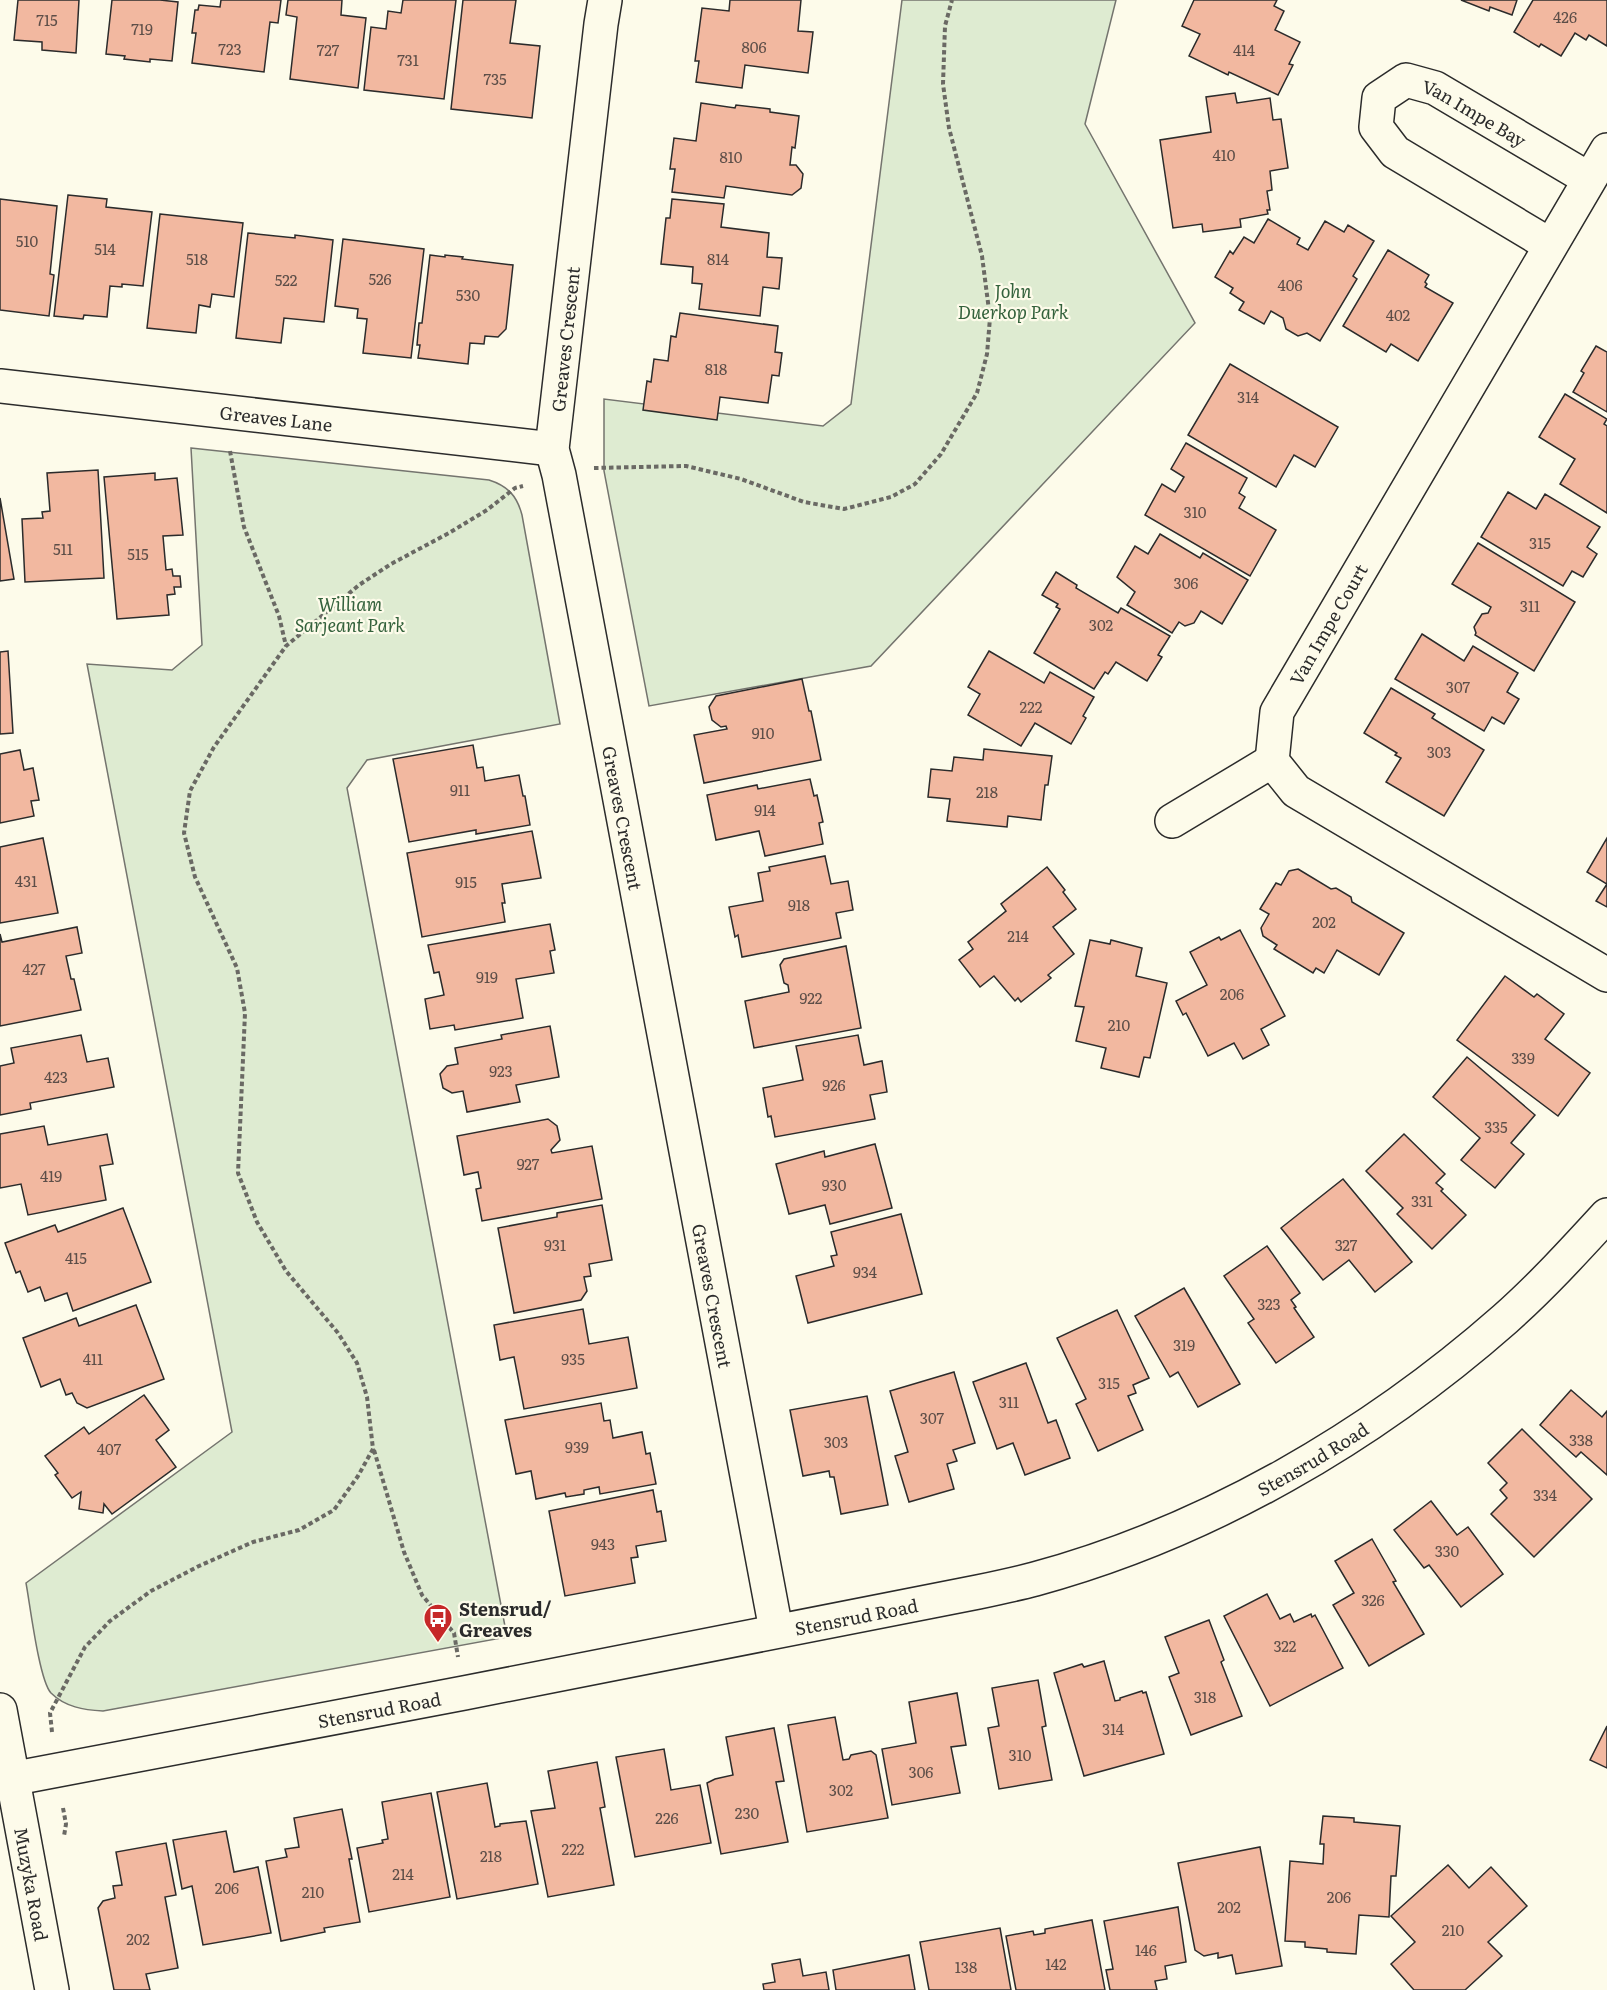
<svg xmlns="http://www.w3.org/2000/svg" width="1607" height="1990" viewBox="0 0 1607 1990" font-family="Literata,serif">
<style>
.green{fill:#deebd1;stroke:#74746e;stroke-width:1.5}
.building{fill:#f2b8a0;stroke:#2b2b2b;stroke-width:1.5}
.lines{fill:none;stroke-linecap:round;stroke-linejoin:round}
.minor-casing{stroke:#2b2b2b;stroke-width:36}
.path{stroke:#6a6964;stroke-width:4;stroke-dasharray:4.5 3;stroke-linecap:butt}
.minor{stroke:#fdfbea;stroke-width:33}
.labels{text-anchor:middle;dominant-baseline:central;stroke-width:4.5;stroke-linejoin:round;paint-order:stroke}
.number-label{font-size:15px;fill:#5d4e48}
.street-label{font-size:18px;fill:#2b2b2b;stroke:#fdfbea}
.park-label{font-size:18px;font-style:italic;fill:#34623c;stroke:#fdfbea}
.poi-label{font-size:18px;font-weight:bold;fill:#2b2b2b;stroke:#fdfbea;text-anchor:start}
</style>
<rect width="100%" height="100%" fill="#fdfbea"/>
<g class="green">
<path d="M902,0H1116L1085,124L1195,323L871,666L649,706L604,471V399L823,426L851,404Z"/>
<path d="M191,448L489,480C508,486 517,496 522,515L560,724L367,760L347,788L507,1637L103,1711C84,1710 65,1707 51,1693C39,1680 30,1604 26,1583L232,1432L87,664L172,670L202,645Z"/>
</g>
<g class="building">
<path d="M18,0H79L76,53L42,50V42L14,40Z"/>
<path d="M112,0H160L178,2L172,61L150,59V62L124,59L125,56L106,54Z"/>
<path d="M221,0H281L278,23L270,22L264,72L192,63L196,33H192L195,10H198L199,5L220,7Z"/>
<path d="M288,0H342L341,15L366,18L358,88L290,79L297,17L286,15Z"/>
<path d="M403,0H456L444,99L364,90L371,27L386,29L388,11L401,13Z"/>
<path d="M463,0H516L510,43L540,46L532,118L451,109Z"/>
<path d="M730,0H801L798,31L813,32L808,73L745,65L742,88L696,82L699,61H695L702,8L729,11Z"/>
<path d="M1194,0H1277L1274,6L1284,11L1275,30L1300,42L1289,64L1293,65L1278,95L1229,72L1228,75L1189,56L1200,34L1182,26Z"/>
<path d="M1461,0H1517L1512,15L1490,7L1489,11Z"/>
<path d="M1533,0H1607V46L1589,35L1586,40L1575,33L1561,56L1541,44L1539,47L1514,32Z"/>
<path d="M1235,93L1237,103L1270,98L1273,120L1281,119L1288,168L1270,171L1272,190L1267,191L1270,210H1267L1268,214L1240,219L1241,227L1203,232L1202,224L1173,228L1160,140L1211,132L1206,97Z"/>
<path d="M701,103L735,108L736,105L770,109V112L799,116L795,148L792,147L790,165H796L803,174L801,188L792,195L726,186L724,198L672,192L675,169H670L674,138L696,141Z"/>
<path d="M68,195L107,199L106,207L152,212L143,286L122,284V287L110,286L107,317L84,315L83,319L54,316Z"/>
<path d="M0,199L57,206L50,274L54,275L49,316L0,310Z"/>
<path d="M672,199L724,204L721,227L769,233L767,257L782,258L779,289L763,287L760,316L699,309L702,284L692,283L693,267L661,264L666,218H670Z"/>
<path d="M160,214L243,223L234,297L212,294L210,307L199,305L196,333L147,328Z"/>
<path d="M1268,219L1300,238L1297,244L1308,250L1325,221L1344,232L1348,225L1374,241L1353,276L1357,279L1320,341L1307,333L1298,336L1286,329L1283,318L1271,311L1264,324L1239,310L1244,302L1230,293L1233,288L1215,277L1230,251L1233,254L1244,237L1254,243Z"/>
<path d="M248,233L295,238V235L333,240L324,322L284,318L281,343L236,338Z"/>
<path d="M343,239L424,249L411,358L363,353L367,319L357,318L358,309L335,306Z"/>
<path d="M1388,250L1429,275L1425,282L1427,284L1425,287L1453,303L1418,361L1391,344L1386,352L1343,326Z"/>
<path d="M430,255L445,257V255L463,257L462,259L513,265L506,329L498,337L485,336L484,344L470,343L468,364L418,358L420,345H417L419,323H422Z"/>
<path d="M680,313L778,326L775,352L782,353L779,376L772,375L768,403L720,397L717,420L643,410L647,381L651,382L654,359L668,361L671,336L676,337Z"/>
<path d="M1596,346L1607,352V412L1573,392L1584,373L1581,371Z"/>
<path d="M1230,364L1338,427L1315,467L1294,455L1276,487L1188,435Z"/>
<path d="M1565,394L1607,419L1604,424L1607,426V513L1560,484L1575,459L1539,437Z"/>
<path d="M1186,443L1247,478L1239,493L1245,497L1239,508L1276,530L1250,576L1145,515L1162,484L1175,492L1184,477L1171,469Z"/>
<path d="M98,470L104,578L25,582L22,519L43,518L42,512L50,511L47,473Z"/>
<path d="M155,473V480L177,478L183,535L163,536L166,570L172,569L173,576H180L181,587H174L175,594L167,595L169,615L117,619L104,477Z"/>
<path d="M1508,492L1536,509L1545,494L1600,527L1587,547L1597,554L1583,577L1572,571L1563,586L1481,537Z"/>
<path d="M0,498L14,579L0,581Z"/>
<path d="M1160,534L1200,558L1203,553L1248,580L1222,624L1201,611L1194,623L1185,626L1179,622L1172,633L1127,605L1135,592L1117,577L1135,546L1148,554Z"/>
<path d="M1478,543L1575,602L1534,671L1475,635L1476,633L1474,627L1482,614L1488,613L1491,607L1452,584Z"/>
<path d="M1056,572L1077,585L1076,588L1118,613L1121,608L1170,636L1158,655L1162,657L1147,681L1116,662L1108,674L1105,672L1094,689L1034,653L1060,609L1056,607L1058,604L1042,595Z"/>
<path d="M1422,634L1464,661L1473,646L1518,673L1507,692L1519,699L1504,724L1492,717L1484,731L1395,679Z"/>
<path d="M8,651L13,733L0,734V652Z"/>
<path d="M989,651L1044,683L1050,672L1094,697L1083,716L1086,718L1071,744L1035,723L1021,746L968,715L980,694L968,687Z"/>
<path d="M802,679L809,711H811L821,760L704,783L694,735L727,729L726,726L721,727L712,720L709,707L716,696Z"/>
<path d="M1391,688L1435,714L1432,718L1484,750L1444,816L1386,782L1401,758L1395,755L1397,753L1364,733Z"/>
<path d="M473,745L477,768L483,767L485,781L519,775L523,796H525L530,825L476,834V830L409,842L393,759Z"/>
<path d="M984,749L1052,756L1048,785H1045L1041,820L1008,816L1007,827L947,821L950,799L928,797L931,769L952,771L954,757L983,760Z"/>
<path d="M20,750L24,770L33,768L39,800L31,801L34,816L0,823V754Z"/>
<path d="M810,779L814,796L817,795L823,822L819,823L823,844L765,856L759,831L716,840L707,795L757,785L758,789Z"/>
<path d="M532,831L541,878L502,884L505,903H502L505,922L422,937L407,853Z"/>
<path d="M43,838L58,913L0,923V847Z"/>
<path d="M1607,838V907L1596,901L1607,884L1587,872Z"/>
<path d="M825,856L831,884L848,881L853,910L836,913L841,938L742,957L738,935L735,937L729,907L763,901L758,873L770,871L769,867Z"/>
<path d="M1047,867L1065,890L1063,892L1076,909L1053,927L1074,954L1048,975L1051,978L1021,1002L1018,998L1015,1001L994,976L980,987L959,960L973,949L968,942L1006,911L1001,904Z"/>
<path d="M1298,869L1331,889L1336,888L1351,897L1352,902L1404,933L1379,975L1337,950L1324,973L1316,968L1313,973L1274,949L1277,945L1263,936L1261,928L1269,914L1260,909L1276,883L1281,885L1289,871Z"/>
<path d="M550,924L555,950L550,951L554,973L516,979L523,1018L455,1030L454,1025L430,1029L425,999L444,995L439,972L434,973L428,945Z"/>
<path d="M77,927L82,953L66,956L71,979H74L81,1010L0,1026V934L2,942Z"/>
<path d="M1240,930L1285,1016L1261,1029L1269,1045L1243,1059L1234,1043L1208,1056L1186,1013L1183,1015L1176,1001L1207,985L1190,952L1219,937L1221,940Z"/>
<path d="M1090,940L1110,944L1111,940L1142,948L1136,976L1167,983L1150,1058L1144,1057L1139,1077L1101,1068L1106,1048L1076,1041L1084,1007L1075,1006Z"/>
<path d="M846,946L861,1028L754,1048L745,1001L789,992L788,985L784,983L780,965L784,959Z"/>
<path d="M1505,976L1534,997L1537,994L1564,1014L1545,1039L1590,1073L1558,1116L1457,1040Z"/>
<path d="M550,1026L559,1077L516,1085L520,1102L467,1112L463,1091L452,1093L443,1088L440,1074L447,1066L458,1064L455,1048L502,1039L501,1035Z"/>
<path d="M81,1035L87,1062L108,1058L114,1087L30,1103L31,1109L0,1115V1066L14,1063L11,1048Z"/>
<path d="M858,1035L864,1065L882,1061L887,1092L870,1095L875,1119L775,1137L771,1116L768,1117L763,1088L803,1080L796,1046Z"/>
<path d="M1467,1057L1535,1115L1511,1143L1524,1154L1495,1188L1461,1160L1480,1138L1433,1097Z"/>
<path d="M548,1119L557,1126L560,1140L551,1150L552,1153L592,1146L602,1199L482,1221L476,1189L481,1188L478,1172L464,1175L457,1136Z"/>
<path d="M44,1126L48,1145L107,1134L113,1164L100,1166L106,1200L28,1215L21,1184L0,1188V1134Z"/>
<path d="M1404,1134L1445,1174L1436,1183L1443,1189L1441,1191L1466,1215L1432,1249L1397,1214L1403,1208L1366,1171Z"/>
<path d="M875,1144L892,1208L830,1224L825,1205L789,1214L776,1164L824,1151L825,1157Z"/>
<path d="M1343,1179L1412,1262L1375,1292L1349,1260L1323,1280L1281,1228Z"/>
<path d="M602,1205L612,1260L589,1264L591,1276L584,1277L587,1291L581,1300L514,1313L498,1228L557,1217V1213Z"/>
<path d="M123,1208L151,1282L73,1311L67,1293L45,1301L40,1287L28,1292L20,1271L16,1273L5,1243L55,1225L58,1232Z"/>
<path d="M901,1214L922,1294L808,1323L796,1276L834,1266L831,1256L837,1255L831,1232Z"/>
<path d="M1267,1246L1300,1293L1291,1300L1296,1307L1294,1308L1314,1337L1276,1363L1248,1323L1254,1319L1224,1276Z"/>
<path d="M1184,1288L1240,1384L1198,1407L1178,1372L1170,1377L1135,1316Z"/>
<path d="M136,1305L164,1379L87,1408L77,1403L72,1393L66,1395L60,1379L41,1387L23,1338L76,1318L79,1326Z"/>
<path d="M583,1309L589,1344L628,1337L637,1388L524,1409L514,1357L500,1360L494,1325Z"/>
<path d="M1117,1310L1149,1378L1133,1385L1136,1393L1128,1396L1143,1430L1098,1451L1076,1404L1086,1399L1057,1338Z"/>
<path d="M1026,1363L1048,1423L1056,1420L1070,1458L1025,1475L1013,1443L997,1449L973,1382Z"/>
<path d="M954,1372L975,1443L953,1450L957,1461L947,1464L954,1489L909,1502L895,1456L908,1452L890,1391Z"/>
<path d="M1571,1390L1602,1417L1607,1411V1475L1581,1452L1576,1457L1540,1425Z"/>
<path d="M144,1395L169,1430L156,1440L176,1467L112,1514L104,1504L103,1513L79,1509L81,1492L72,1498L55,1475L58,1473L45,1456L84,1427L89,1434Z"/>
<path d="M867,1396L888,1505L841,1514L834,1477H830L829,1471L803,1476L790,1410Z"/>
<path d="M601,1403L604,1421L610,1420L613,1438L642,1432L646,1454L650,1453L656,1484L600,1494L599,1487L584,1490V1494L566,1497L565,1493L536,1499L531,1471L516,1474L505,1420Z"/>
<path d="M1522,1429L1592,1499L1534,1557L1491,1514L1507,1498L1500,1490L1507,1483L1488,1463Z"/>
<path d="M653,1490L657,1512L661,1511L666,1541L636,1546L638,1557L631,1558L635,1583L565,1596L549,1511Z"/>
<path d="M1431,1501L1457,1535L1468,1527L1503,1574L1461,1607L1429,1565L1424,1568L1394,1530Z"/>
<path d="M1372,1539L1396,1581L1393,1582L1424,1634L1369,1666L1333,1605L1354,1593L1335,1561Z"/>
<path d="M1267,1594L1280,1619L1290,1614L1294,1622L1311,1614L1312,1617L1315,1615L1343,1668L1270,1706L1224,1616Z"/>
<path d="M1209,1620L1224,1660L1221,1662L1242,1716L1191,1735L1169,1677L1179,1673L1165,1637Z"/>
<path d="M1104,1661L1115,1701L1120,1700V1698L1142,1691L1143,1693L1146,1692L1164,1754L1084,1776L1054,1673L1082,1664L1084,1667Z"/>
<path d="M1038,1680L1046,1726L1042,1727L1052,1780L999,1789L988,1728L999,1726L992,1688Z"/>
<path d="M957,1693L966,1745L951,1747L960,1793L892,1805L882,1749L916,1743L909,1702Z"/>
<path d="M835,1717L843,1760L849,1759L851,1755L871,1751L876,1755L888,1818L807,1832L788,1725Z"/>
<path d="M1607,1726V1768L1590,1760Z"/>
<path d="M774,1728L784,1781L776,1782L788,1842L721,1854L707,1783L715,1779L733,1775L726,1737Z"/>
<path d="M664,1749L671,1790L700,1785L711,1843L635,1857L616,1757Z"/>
<path d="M597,1762L605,1807L600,1808L614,1885L548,1897L531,1811L555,1808L548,1771Z"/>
<path d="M487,1783L495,1827L500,1826V1824L526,1821L538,1884L457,1899L437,1792Z"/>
<path d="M431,1793L450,1897L369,1912L357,1848L383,1843L382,1840L388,1839L382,1802Z"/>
<path d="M342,1809L352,1859H349L360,1922L324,1928L325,1932L281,1941L266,1861L287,1857L285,1849L299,1847L294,1818Z"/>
<path d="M1323,1816L1354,1818V1822L1400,1826L1396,1876H1391L1389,1917L1359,1915L1356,1954L1327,1952V1949L1305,1947V1942L1285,1941L1290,1861L1323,1864L1324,1844H1320Z"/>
<path d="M226,1831L234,1872L258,1867L271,1933L203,1945L192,1886L182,1889L173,1840Z"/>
<path d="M166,1843L176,1895L165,1897L178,1968L146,1974L150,1990H114L98,1908L103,1901L115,1898L113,1886L122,1885L116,1852Z"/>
<path d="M1260,1847L1282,1966L1236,1974L1232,1955L1218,1958V1953L1204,1956L1195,1950L1178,1863Z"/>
<path d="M1448,1865L1469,1888L1491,1867L1527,1906L1488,1942L1502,1956L1465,1990H1414L1391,1964L1415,1942L1391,1916Z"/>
<path d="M1178,1907L1186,1962L1165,1966L1167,1979L1155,1981L1157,1990H1110L1106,1970L1113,1969L1104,1921Z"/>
<path d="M1092,1920L1105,1990H1016L1006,1936L1033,1931L1034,1935L1045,1933V1929Z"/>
<path d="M1000,1928L1011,1990H929L920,1942Z"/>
<path d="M909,1955L915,1990H836L833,1970Z"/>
<path d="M800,1959L803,1976L826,1972L829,1990H764L763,1984L775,1982L772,1964Z"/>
</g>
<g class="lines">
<g class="minor-casing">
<g id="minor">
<path id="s1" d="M605,0L601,24L552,449L559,475L776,1630"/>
<path d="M1607,150L1277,712L1272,761L1296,791L1607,975"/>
<path id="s2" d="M1550,245L1395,152L1376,127L1379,98L1406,80L1435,88L1589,179"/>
<path id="s3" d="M0,386L552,449"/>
<path d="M1172,821L1272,761"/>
<path id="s4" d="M0,1710L52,1990"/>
<path id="s5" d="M0,1781L464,1693L978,1592C997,1588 1016,1584 1035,1579C1208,1532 1371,1437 1505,1319C1541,1287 1574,1251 1607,1215"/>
</g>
</g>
<g class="path">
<path d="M230,451L244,527L279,616L286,646"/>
<path d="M594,468L686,466L741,479L804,502L844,509L891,497L915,484L941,454L977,393L987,354L990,318L982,256L949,128L943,84L945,26L952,0"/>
<path d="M374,1450L404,1552L422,1595L454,1633L458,1657"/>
<path d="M52,1732L50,1713L85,1647L110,1621L151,1591L199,1566L253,1542L299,1530L334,1510L358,1476L373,1449L367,1397L357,1363L338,1333L286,1271L257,1222L238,1173L245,1013L237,968L195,877L184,833L190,791L214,747L286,646L359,585L391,564L449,533L487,510L515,488L523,486"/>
<path d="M63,1808L66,1824L64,1836"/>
</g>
<use href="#minor" class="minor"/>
</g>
<defs>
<g id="bus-pin" transform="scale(1.5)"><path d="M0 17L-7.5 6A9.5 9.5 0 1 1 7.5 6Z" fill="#c62828" stroke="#fdfbea"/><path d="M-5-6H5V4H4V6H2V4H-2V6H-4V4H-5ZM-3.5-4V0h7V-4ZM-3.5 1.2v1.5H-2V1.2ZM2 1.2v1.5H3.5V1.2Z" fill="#fff"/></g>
</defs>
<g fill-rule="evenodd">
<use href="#bus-pin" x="438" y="1618"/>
</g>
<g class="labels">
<g class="number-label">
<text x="1565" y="16">426</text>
<text x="47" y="19">715</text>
<text x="142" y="28">719</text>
<text x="754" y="46">806</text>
<text x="230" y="48">723</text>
<text x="328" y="49">727</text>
<text x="1244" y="49">414</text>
<text x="408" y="59">731</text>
<text x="495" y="78">735</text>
<text x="1224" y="154">410</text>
<text x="731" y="156">810</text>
<text x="27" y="240">510</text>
<text x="105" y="248">514</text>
<text x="197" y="258">518</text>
<text x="718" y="258">814</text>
<text x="380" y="278">526</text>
<text x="286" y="279">522</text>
<text x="1290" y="284">406</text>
<text x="468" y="294">530</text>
<text x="1398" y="314">402</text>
<text x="716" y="368">818</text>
<text x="1248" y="396">314</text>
<text x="1195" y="511">310</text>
<text x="1540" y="542">315</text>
<text x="63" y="548">511</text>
<text x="138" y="553">515</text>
<text x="1186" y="582">306</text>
<text x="1530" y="605">311</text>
<text x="1101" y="624">302</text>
<text x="1458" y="686">307</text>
<text x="1031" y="706">222</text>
<text x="763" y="732">910</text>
<text x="1439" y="751">303</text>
<text x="460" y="789">911</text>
<text x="987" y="791">218</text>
<text x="765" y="809">914</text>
<text x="26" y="880">431</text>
<text x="466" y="881">915</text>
<text x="799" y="904">918</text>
<text x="1324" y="921">202</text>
<text x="1018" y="935">214</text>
<text x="34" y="968">427</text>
<text x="487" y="976">919</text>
<text x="1232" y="993">206</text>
<text x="811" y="997">922</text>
<text x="1119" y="1024">210</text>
<text x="1523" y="1057">339</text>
<text x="501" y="1070">923</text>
<text x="56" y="1076">423</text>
<text x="834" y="1084">926</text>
<text x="1496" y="1126">335</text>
<text x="528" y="1163">927</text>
<text x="51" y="1175">419</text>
<text x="834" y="1184">930</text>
<text x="1422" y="1200">331</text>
<text x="555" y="1244">931</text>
<text x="1346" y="1244">327</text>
<text x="76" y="1257">415</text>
<text x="865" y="1271">934</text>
<text x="1269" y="1303">323</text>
<text x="1184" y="1344">319</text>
<text x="93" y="1358">411</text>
<text x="573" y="1358">935</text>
<text x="1109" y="1382">315</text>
<text x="1009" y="1401">311</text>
<text x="932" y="1417">307</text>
<text x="1581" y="1439">338</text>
<text x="836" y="1441">303</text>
<text x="577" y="1446">939</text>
<text x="109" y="1448">407</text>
<text x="1545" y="1494">334</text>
<text x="603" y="1543">943</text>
<text x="1447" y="1550">330</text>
<text x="1373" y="1599">326</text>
<text x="1285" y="1645">322</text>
<text x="1205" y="1696">318</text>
<text x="1113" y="1728">314</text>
<text x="1020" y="1754">310</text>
<text x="921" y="1771">306</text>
<text x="841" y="1789">302</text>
<text x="747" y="1812">230</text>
<text x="667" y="1817">226</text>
<text x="573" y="1848">222</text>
<text x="491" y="1855">218</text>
<text x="403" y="1873">214</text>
<text x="227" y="1887">206</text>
<text x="313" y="1891">210</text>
<text x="1339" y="1896">206</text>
<text x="1229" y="1906">202</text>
<text x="1453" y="1929">210</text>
<text x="138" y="1938">202</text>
<text x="1146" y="1949">146</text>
<text x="1056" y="1963">142</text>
<text x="966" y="1966">138</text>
</g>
<g class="street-label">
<text stroke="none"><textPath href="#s2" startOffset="350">Van Impe Bay</textPath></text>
<text transform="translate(565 339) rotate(-84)">Greaves Crescent</text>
<text stroke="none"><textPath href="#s3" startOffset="278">Greaves Lane</textPath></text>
<text transform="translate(1328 624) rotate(-60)">Van Impe Court</text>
<text stroke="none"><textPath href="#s1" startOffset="828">Greaves Crescent</textPath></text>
<text stroke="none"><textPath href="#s1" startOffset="1314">Greaves Crescent</textPath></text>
<text stroke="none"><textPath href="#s5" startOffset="1358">Stensrud Road</textPath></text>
<text stroke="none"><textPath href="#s5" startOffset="872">Stensrud Road</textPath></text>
<text stroke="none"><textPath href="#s5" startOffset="386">Stensrud Road</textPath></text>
<text stroke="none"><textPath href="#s4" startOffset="177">Muzyka Road</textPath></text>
</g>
<g class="park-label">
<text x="1013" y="290">John<tspan x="1013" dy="21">Duerkop Park</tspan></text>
<text x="350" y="603">William<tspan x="350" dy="21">Sarjeant Park</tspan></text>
</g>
<g class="poi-label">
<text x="459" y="1608">Stensrud/<tspan x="459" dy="21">Greaves</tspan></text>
</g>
</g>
</svg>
